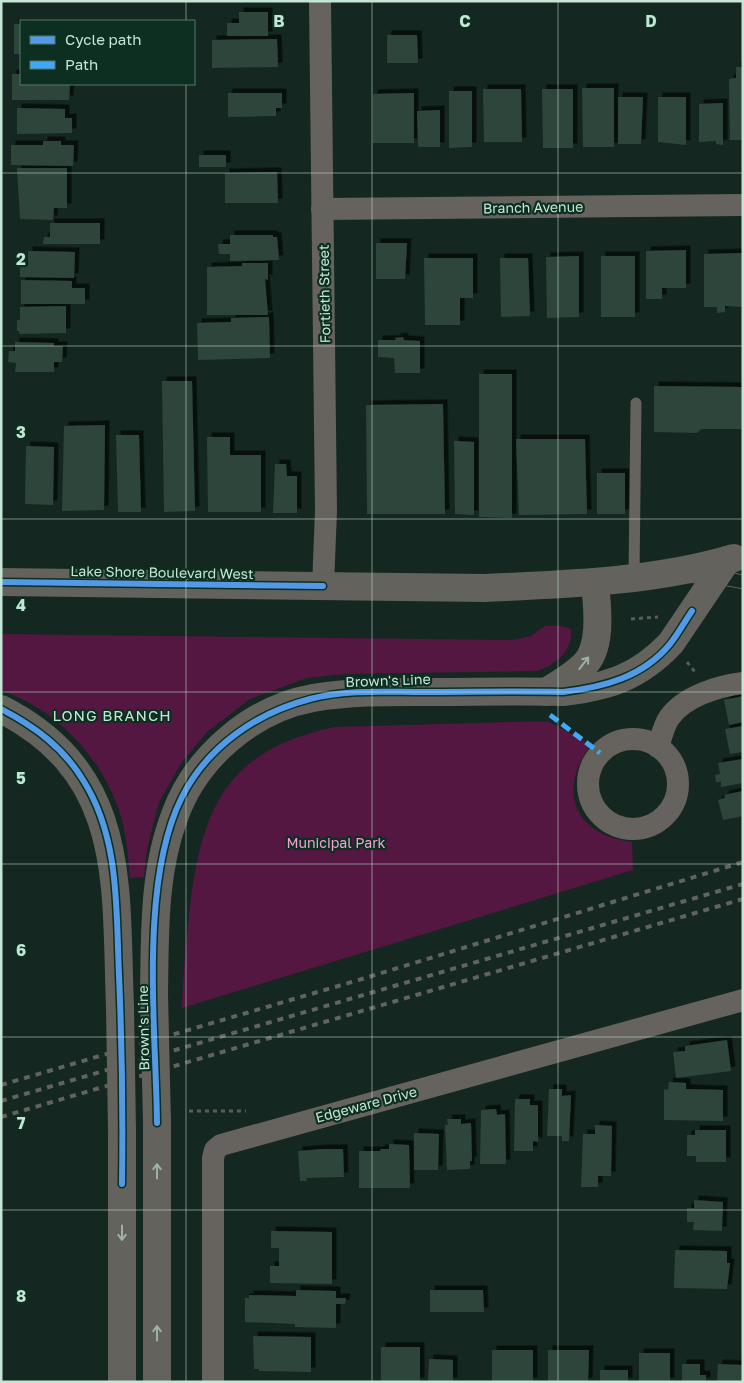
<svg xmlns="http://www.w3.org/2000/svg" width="744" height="1383" viewBox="0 0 744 1383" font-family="'Golos Text',sans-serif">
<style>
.green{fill:#541742}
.building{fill:#2d453b;filter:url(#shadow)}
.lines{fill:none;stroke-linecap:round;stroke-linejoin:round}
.path{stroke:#585d58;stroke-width:3;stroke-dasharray:4 4;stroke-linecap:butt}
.service{stroke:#66625d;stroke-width:11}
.minor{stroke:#66625d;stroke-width:22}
.primary{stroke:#63625c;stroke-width:28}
.tram{stroke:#61635f;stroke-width:1}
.rail{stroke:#61635f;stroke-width:4;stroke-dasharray:6 6;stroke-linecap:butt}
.primary-bridge{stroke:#63625c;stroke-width:28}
.quiet{stroke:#3fa9f5;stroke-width:5;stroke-dasharray:10 5;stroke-linecap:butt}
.cycleway-casing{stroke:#0c2f21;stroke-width:9}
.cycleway{stroke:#5399e6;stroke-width:6}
.oneway{stroke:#9eb1a5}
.grid{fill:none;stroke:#c5e5d5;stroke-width:1;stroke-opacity:0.55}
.labels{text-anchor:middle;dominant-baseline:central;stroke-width:4.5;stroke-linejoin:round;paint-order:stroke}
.street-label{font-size:14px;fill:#c5e5d5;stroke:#0c2f21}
.park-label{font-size:14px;fill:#f6a0d4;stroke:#0c2f21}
.neighbourhood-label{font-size:15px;letter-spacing:1px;fill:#c5e5d5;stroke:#0c2f21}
.grid-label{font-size:16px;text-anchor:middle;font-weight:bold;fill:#c5e5d5;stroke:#0c2f21;stroke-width:4.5;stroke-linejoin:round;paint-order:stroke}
</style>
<defs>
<filter id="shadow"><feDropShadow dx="4.5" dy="-4.5" stdDeviation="0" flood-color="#0009"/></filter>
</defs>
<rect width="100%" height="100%" fill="#142720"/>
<g class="green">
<path d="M545,626H561L571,629C573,651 556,665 537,671L346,674L307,678L250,699L207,732L182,762L159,802L147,849L144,877L130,878C128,855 126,831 119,810C100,755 55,709 1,690V634L512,640L531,636Z"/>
<path d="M548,721L591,745C556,791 575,835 632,842L633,870L182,1008C183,971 187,935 191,898C204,800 233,749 334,727Z"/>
</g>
<g class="building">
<path d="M239,12H268V36H227V23H239Z"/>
<rect x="14" y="24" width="7" height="30"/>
<path d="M387,35H417L418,63H387Z"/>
<path d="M277,39L278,67L212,68V40Z"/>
<path d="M736,67H743V140H730L729,79L736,78Z"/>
<path d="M12,74H21V84H70L69,100H12Z"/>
<path d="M582,88H614V147H583Z"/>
<path d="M483,89H521L522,142H484Z"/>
<path d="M542,89H573V148H543Z"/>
<path d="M449,91H472V147L449,148Z"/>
<path d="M228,93H282V108H276V116L228,117Z"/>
<path d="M414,93V143H373V94Z"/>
<path d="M618,97H643L641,144H618Z"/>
<path d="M658,97H686V145L658,142Z"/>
<path d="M723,103V145L716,144V141L699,142V104Z"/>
<path d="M17,108L65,109V118H72V133L17,134Z"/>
<path d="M440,110V147H418L417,111Z"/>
<path d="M43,141H61V145H74L73,166L11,165V145H43Z"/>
<rect x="199" y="155" width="27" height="12"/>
<path d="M17,168H67V208H54L53,220L20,219Z"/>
<path d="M277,172L278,203H225V173Z"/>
<path d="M50,223H100V244H43L44,237H50Z"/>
<path d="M230,235H273V237H277L279,260L230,261V254H219L218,244H230Z"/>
<path d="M376,243H407L405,279H376Z"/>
<path d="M686,250V288H662V299H646V251Z"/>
<path d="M28,251L75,252L74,278L20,277V265L28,266Z"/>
<path d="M743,253V307L725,306V312L717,313V307H704V254Z"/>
<path d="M579,256V317L547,318L546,257Z"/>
<rect x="601" y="256" width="34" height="61"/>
<path d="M424,258H473V298H460V325H425Z"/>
<path d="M500,258H528L530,316L501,317Z"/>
<path d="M242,263H268V280L265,279L268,315H207V267L242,266Z"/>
<path d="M21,280L72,281V288H85V304H21Z"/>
<path d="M66,306V333L19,334V331H17V320H20V307Z"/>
<path d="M269,317L270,358L198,360L197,323L231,322V318Z"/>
<path d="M403,337L404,340L420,341V373H395L394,358L378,357V340H396L395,338Z"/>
<path d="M15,342L54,343V346H63L62,362H54V372H15L16,363L8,362L9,351H15Z"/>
<path d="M479,374H512V518L479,517Z"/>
<path d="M162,381H192L195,511L164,512Z"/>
<path d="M654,386L743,387V429H701L697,433L654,432Z"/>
<path d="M443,404L445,514H367L366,405Z"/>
<path d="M105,425L104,510L62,511L64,426Z"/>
<path d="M116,435H139L141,512H118Z"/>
<path d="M207,437H230V455H261V512H208Z"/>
<path d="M516,439H585L587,514L519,515Z"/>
<path d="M454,441L474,442V515L455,514Z"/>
<path d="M26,446L54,447L53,505L25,504Z"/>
<path d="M275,464H286L287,476H297V513H273Z"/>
<rect x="597" y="473" width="28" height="41"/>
<path d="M743,696V722L729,725L724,700Z"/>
<path d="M743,726V752L730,754L725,729Z"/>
<path d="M743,759V783L721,787V782H716L715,775L720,774L718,763Z"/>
<path d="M743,791V816L723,820L718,800L725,798L724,795Z"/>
<path d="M727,1040L731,1071L676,1078L673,1052L685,1051V1046Z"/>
<path d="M669,1082L686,1083V1089L723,1090V1121L664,1120V1089L668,1090Z"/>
<path d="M549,1089H562V1096L571,1095L569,1141H562V1136H547Z"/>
<path d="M515,1099H530V1105H538V1142L533,1141V1151H514Z"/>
<path d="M496,1109L497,1115L505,1114L506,1164H480L481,1110Z"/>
<path d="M447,1119H461V1124L471,1123L472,1161H470V1169L447,1170L445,1124L448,1125Z"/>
<path d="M595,1125L612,1126L611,1176H598V1187H581L583,1134H595Z"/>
<path d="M695,1130H726V1162H696V1156H687V1135H695Z"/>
<path d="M414,1133L439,1134L438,1170H414Z"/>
<path d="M389,1144L409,1145L410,1188H359V1151H380L381,1149H389Z"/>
<path d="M323,1149H343L344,1177L306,1178L307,1181H300L298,1151Z"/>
<path d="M694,1200L723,1202L722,1231L693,1230L694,1222H687V1208H694Z"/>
<path d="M271,1231L332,1232V1284L270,1283V1266H279V1248H271Z"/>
<path d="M675,1250L727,1251V1263H730L727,1289L674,1288Z"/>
<path d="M296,1290L336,1291V1298H346L345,1304H336V1328L295,1327V1324L245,1322V1298H249V1295L296,1296Z"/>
<path d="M430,1290H483L484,1312H430Z"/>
<path d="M253,1336L311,1337V1372L259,1371V1369H254Z"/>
<rect x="381" y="1347" width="39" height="35"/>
<rect x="492" y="1350" width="41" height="32"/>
<path d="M548,1350H589L588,1382H548Z"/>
<rect x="639" y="1353" width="31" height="29"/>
<path d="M429,1359L453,1360V1382H428Z"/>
<path d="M682,1364H700V1375H706V1382H682Z"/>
<path d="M718,1364L743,1365V1382H717Z"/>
<rect x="600" y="1370" width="28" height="12"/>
</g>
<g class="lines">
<g class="path">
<path d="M631,619L658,617"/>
<path d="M687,662L695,672"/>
<path d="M189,1111H246"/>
</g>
<path class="service" d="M634,578L636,403"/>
<g class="minor">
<path d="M320,1L326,511L323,586"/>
<path d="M322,209L743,205"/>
<circle cx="633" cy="784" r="45"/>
<path d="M658,747C661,738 664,725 669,718C684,696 719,686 743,683"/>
<path d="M213,1382V1158L215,1150L221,1145L743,1000"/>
</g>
<g class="primary">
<path d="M1,582L485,588C568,584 653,582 734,558"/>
<path d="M546,692C559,684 573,676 584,665C603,647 597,605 595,582"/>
<path d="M1,709C128,774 115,884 120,1007"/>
<path d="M154,994C155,935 153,872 175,815C196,757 252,709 313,698C354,691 394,692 434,692C477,692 520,691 563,692C608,687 639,677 671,643L727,560"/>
<path d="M157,1123V1382"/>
<path d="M122,1382V1131"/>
</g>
<g class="tram">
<path d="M1,577L460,582L550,580L698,568L721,570L743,575"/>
<path d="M1,588L496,593C518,593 539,592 561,591C623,587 681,575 743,589"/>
</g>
<g class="rail">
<path d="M1,1085L362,979L743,862"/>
<path d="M1,1101L743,884"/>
<path d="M1,1117L743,899"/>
</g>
<g class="primary-bridge">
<path d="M154,994L157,1123"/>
<path d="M120,1007L122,1131"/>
</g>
<path class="quiet" d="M550,715L600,753"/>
<g class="cycleway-casing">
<g id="cycleway">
<path d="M1,582L323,586"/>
<path d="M1,709C35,727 63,747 83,780C120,838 116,910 119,975C122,1045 123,1115 122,1184"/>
<path d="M157,1123C156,1029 139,882 182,797C207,747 256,713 310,699C346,689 386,692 423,692C470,692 516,691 563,692C604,687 643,677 670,644C678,634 685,621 692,611"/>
</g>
</g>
<use href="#cycleway" class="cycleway"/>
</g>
<defs><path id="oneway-shaft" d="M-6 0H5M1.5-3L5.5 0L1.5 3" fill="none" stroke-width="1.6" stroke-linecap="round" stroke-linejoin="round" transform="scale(1.25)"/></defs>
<g class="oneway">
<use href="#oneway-shaft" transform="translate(584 663) rotate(-52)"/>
<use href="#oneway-shaft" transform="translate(157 1171) rotate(-90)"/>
<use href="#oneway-shaft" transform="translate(122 1233) rotate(90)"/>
<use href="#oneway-shaft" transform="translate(157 1333) rotate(-90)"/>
</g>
<path class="grid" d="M186,1V21M372,1V1382M558,1V1382M186,84V1382M1,173H743M1,346H743M1,519H743M1,692H743M1,864H743M1,1037H743M1,1210H743"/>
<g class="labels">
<g class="street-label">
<text transform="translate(533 207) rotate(-1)">Branch Avenue</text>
<text transform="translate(324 294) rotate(-91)">Fortieth Street</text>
<text transform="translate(162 572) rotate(1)">Lake Shore Boulevard West</text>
<text transform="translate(388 680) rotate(-2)">Brown's Line</text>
<text transform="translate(143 1028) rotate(-91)">Brown's Line</text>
<text transform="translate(366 1104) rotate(-15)">Edgeware Drive</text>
</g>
<g class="park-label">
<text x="336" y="842">Municipal Park</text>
</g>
<g class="neighbourhood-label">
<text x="112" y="715">LONG BRANCH</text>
</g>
</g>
<g class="grid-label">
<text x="279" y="27">B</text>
<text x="465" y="27">C</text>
<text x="651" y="27">D</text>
<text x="21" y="265">2</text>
<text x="21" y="438">3</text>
<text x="21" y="611">4</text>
<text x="21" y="784">5</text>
<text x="21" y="956">6</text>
<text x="21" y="1129">7</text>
<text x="21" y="1302">8</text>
</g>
<rect width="744" height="1383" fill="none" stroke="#c5e5d5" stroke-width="5"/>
<rect x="20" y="20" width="175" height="65" fill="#0c2f21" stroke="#567869"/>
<rect x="30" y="36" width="25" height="8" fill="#5399e6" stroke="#567869"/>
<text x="65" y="45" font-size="15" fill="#c5e5d5">Cycle path</text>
<rect x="30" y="61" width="25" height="8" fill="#3fa9f5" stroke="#567869"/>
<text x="65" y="70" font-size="15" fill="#c5e5d5">Path</text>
</svg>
